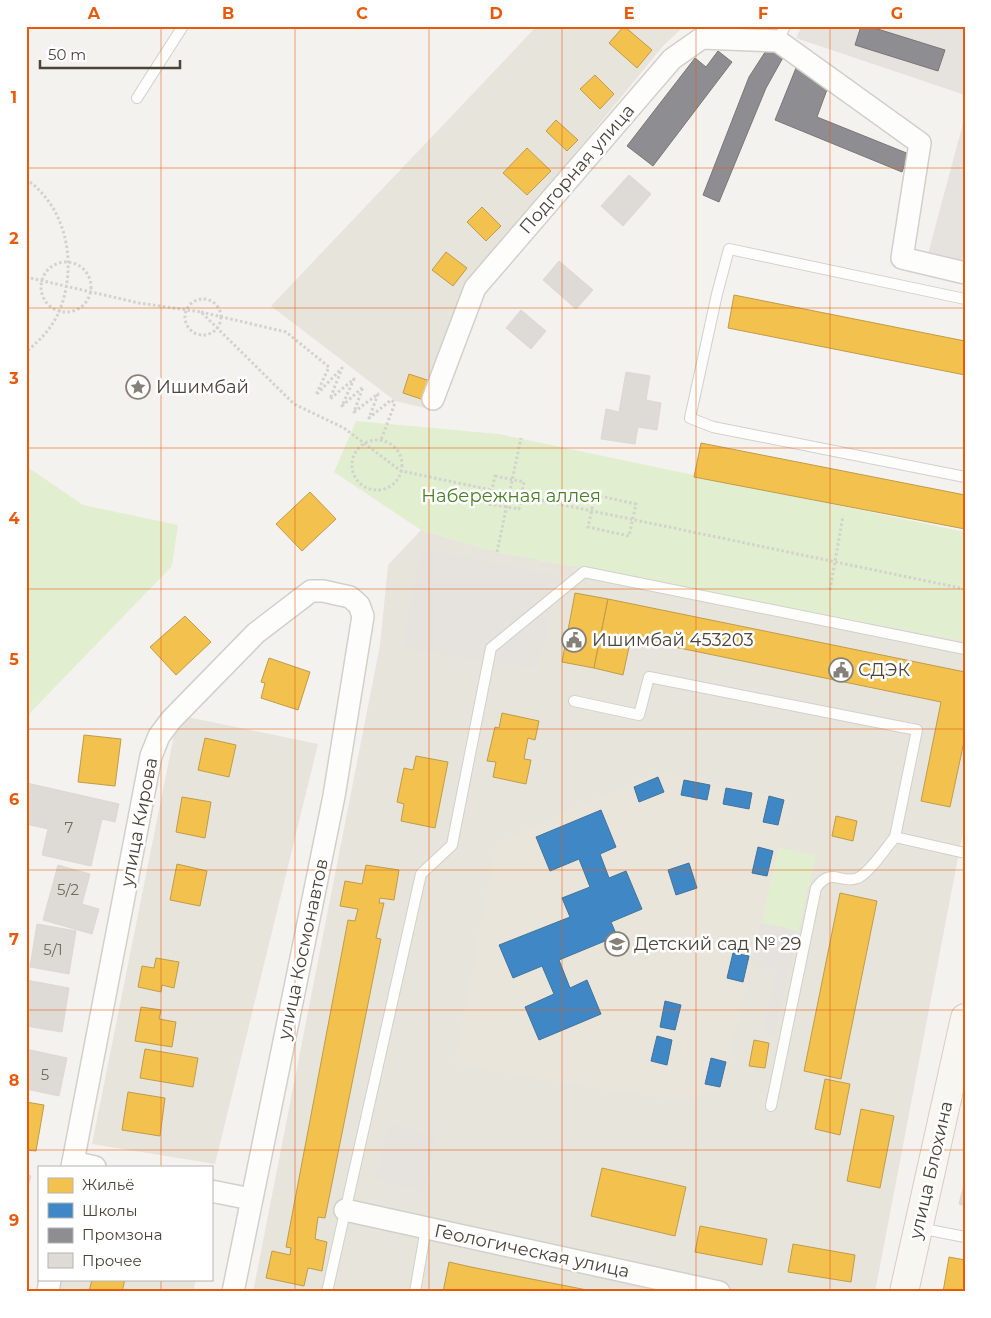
<svg xmlns="http://www.w3.org/2000/svg" width="991" height="1318" viewBox="0 0 991 1318" font-family="Montserrat,sans-serif">
<style>
.residential{fill:#e7e4dc}
.industrial{fill:#e6e2de}
.education{fill:#eae5da}
.green{fill:#e1eecf}
.parking{fill:#e6e3df}
.homes{fill:#f2c14e;stroke:#c09c48}
.schools{fill:#3f88c5;stroke:#43749b}
.industry{fill:#8d8d92;stroke:#797777}
.building{fill:#dedbd6;stroke:#dcd9d4}
.lines{fill:none;stroke-linecap:round;stroke-linejoin:round}
.service-casing{stroke:#d2d0cb;stroke-width:12}
.minor-casing{stroke:#d2d0cb;stroke-width:24}
.secondary-casing{stroke:#d3cfc5;stroke-width:30}
.path{stroke:#d3d2cc;stroke-width:3;stroke-dasharray:2.5 2.5;stroke-linecap:butt}
.service{stroke:#fdfdfc;stroke-width:10}
.minor{stroke:#fdfdfc;stroke-width:21}
.secondary{stroke:#f7f6f1;stroke-width:28}
.grid{fill:none;stroke:#e8590c;stroke-width:1;stroke-opacity:0.55}
.labels{text-anchor:middle;dominant-baseline:central;stroke-width:5;stroke-linejoin:round;paint-order:stroke}
.number-label{font-size:15px;fill:#706a61}
.street-label{font-size:18px;fill:#4b4439;stroke:#fff}
.poi-label{font-size:18px;fill:#4b4439;stroke:#fff;text-anchor:start}
.park-label{font-size:18px;fill:#4a7f2a;stroke:#fff}
.neatline{fill:none;stroke:#e8590c;stroke-width:2}
.grid-label{font-size:16px;text-anchor:middle;font-weight:bold;fill:#e8590c}
</style>
<rect width="100%" height="100%" fill="#f4f2ee"/>
<g class="residential">
<path d="M537,26H684L663,46L469,283L425,408L395,401L271,306Z"/>
<path d="M421,530L497,552L965,641V821L875,1292H253L380,645L388,565Z"/>
<path d="M178,715L318,744L215,1164L92,1144Z"/>
<path d="M62,1279H196L193,1292H59Z"/>
</g>
<g class="industrial">
<path d="M802,26H965V95L796,38Z"/>
<path d="M965,116V262L928,254Z"/>
</g>
<path class="education" d="M659,772L790,799L722,1089L680,1101L454,1065L496,843Z"/>
<g class="green">
<path d="M356,421L499,434L965,532V641L497,552L421,530L334,472Z"/>
<path d="M26,466L83,505L178,525L172,566L26,717Z"/>
<path d="M779,847L816,856L798,931L761,923Z"/>
</g>
<g class="parking">
<path d="M421,548L560,576L538,669L402,648Z"/>
<path d="M761,923L798,931L774,1036L762,1033L776,971L751,965Z"/>
<path d="M388,1124L437,1135L424,1191L375,1180Z"/>
</g>
<g class="homes">
<path d="M624,26L652,50L637,68L609,43Z"/>
<path d="M595,75L614,94L600,109L580,89Z"/>
<path d="M556,120L578,140L567,151L546,131Z"/>
<path d="M527,148L551,171L527,195L503,173Z"/>
<path d="M482,207L501,226L486,241L467,222Z"/>
<path d="M446,252L467,268L453,286L432,270Z"/>
<path d="M734,295L965,341V375L728,328Z"/>
<path d="M409,374L430,381L424,400L403,393Z"/>
<path d="M701,443L965,495V529L694,477Z"/>
<path d="M310,492L336,519L302,551L276,524Z"/>
<path d="M575,593L608,599L594,668L562,662Z"/>
<path d="M608,599L965,672V737L950,807L921,801L941,702L631,638L623,675L594,668Z"/>
<path d="M185,616L211,642L176,675L150,647Z"/>
<path d="M269,658L310,672L298,710L261,698L265,683L261,682Z"/>
<path d="M502,713L539,721L535,740L528,738L524,759L531,760L526,784L493,777L496,762L487,761L495,727L499,728Z"/>
<path d="M84,735L121,739L115,786L78,782Z"/>
<path d="M205,738L236,745L229,777L198,770Z"/>
<path d="M416,756L448,762L435,828L401,821L404,804L397,802L404,768L413,770Z"/>
<path d="M182,797L211,802L205,838L176,832Z"/>
<path d="M836,816L857,821L853,841L832,836Z"/>
<path d="M177,864L207,871L200,906L170,900Z"/>
<path d="M366,865L399,870L394,900L380,898L379,903H384L376,938L381,939L325,1218L318,1217L315,1239L327,1242L322,1271L308,1268L304,1286L266,1278L272,1251L290,1255L291,1248L286,1247L348,920L355,921L358,909L340,906L345,881L362,884Z"/>
<path d="M840,893L877,901L841,1079L804,1071Z"/>
<path d="M156,958L179,962L174,988L162,985L161,992L138,987L142,966L154,968Z"/>
<path d="M141,1007L161,1010L159,1019L176,1022L172,1047L135,1041Z"/>
<path d="M754,1040L769,1043L765,1068L749,1066Z"/>
<path d="M145,1049L198,1058L193,1087L140,1078Z"/>
<path d="M825,1079L850,1084L840,1135L815,1129Z"/>
<path d="M128,1092L165,1098L160,1136L122,1130Z"/>
<path d="M26,1102L44,1105L36,1151L26,1150Z"/>
<path d="M861,1109L894,1116L880,1188L847,1181Z"/>
<path d="M602,1168L686,1187L675,1236L591,1216Z"/>
<path d="M700,1226L767,1239L762,1265L695,1252Z"/>
<path d="M793,1244L855,1255L851,1282L788,1272Z"/>
<path d="M949,1257L965,1260V1292H943Z"/>
<path d="M449,1262L471,1267L597,1292H443Z"/>
<path d="M92,1279H125L122,1292H89Z"/>
</g>
<g class="schools">
<path d="M658,777L664,792L639,802L634,787Z"/>
<path d="M684,780L710,785L707,800L681,795Z"/>
<path d="M726,788L752,793L749,809L723,804Z"/>
<path d="M769,796L784,800L778,825L763,822Z"/>
<path d="M601,810L616,847L600,854L609,878L626,871L642,909L611,922L617,936L559,960L570,988L587,980L601,1014L539,1040L525,1007L554,994L542,966L513,978L499,945L570,917L562,898L590,887L579,859L550,871L536,837Z"/>
<path d="M758,847L773,851L767,876L752,873Z"/>
<path d="M689,863L697,888L676,895L668,870Z"/>
<path d="M733,953L749,956L743,982L727,978Z"/>
<path d="M665,1001L681,1005L675,1030L660,1027Z"/>
<path d="M657,1036L672,1040L667,1065L651,1061Z"/>
<path d="M711,1058L726,1062L720,1087L705,1084Z"/>
</g>
<g class="industry">
<path d="M861,26H868L945,50L938,71L855,45Z"/>
<path d="M769,46L785,54L766,88L719,202L703,195L749,77Z"/>
<path d="M718,51L732,62L653,166L627,146L695,58L706,67Z"/>
<path d="M798,63L829,84L817,117L909,154L902,172L775,120Z"/>
</g>
<g class="building">
<path d="M629,175L651,194L623,226L601,206Z"/>
<path d="M559,261L593,290L576,309L543,280Z"/>
<path d="M521,310L546,331L531,349L506,328Z"/>
<path d="M626,372L650,376L646,400L661,403L657,430L638,427L635,444L601,439L606,409L619,412Z"/>
<path d="M27,783L119,804L115,822L102,819L91,866L42,855L48,829L26,824Z"/>
<path d="M58,865L90,874L82,904L99,909L92,934L43,920Z"/>
<path d="M37,924L76,931L69,974L30,967Z"/>
<path d="M26,980L69,988L62,1032L26,1026Z"/>
<path d="M26,1049L67,1058L59,1096L26,1089Z"/>
<path d="M26,1174L31,1176L26,1192Z"/>
<path d="M965,1180V1206L959,1204Z"/>
</g>
<g class="lines">
<g class="service-casing">
<g id="service">
<path d="M778,41L785,26"/>
<path d="M137,98L183,26"/>
<path d="M965,299L729,249L717,294L690,418L713,427L965,477"/>
<path d="M574,701L639,715L649,677L917,730L895,837L965,853"/>
<path d="M771,1106L816,888C832,866 841,885 858,878C870,872 886,848 895,837"/>
<path d="M919,1228L965,1237"/>
<path d="M327,1292L421,874L452,845L491,648L584,572L965,649"/>
<path d="M415,1292L426,1228"/>
</g>
</g>
<g class="minor-casing">
<g id="minor">
<path d="M433,399L475,288L672,59L702,38L778,41L920,143L902,258L965,273"/>
<path d="M73,1162L95,1167"/>
<path d="M72,1167L151,756L159,736L171,720L256,633L311,591H323L350,597L359,605L363,616L334,796L233,1292"/>
<path d="M211,1191L251,1199"/>
<path d="M345,1210L719,1292"/>
<path d="M48,1292L50,1279"/>
</g>
</g>
<g class="secondary-casing">
<path id="secondary" d="M904,1292L965,1018"/>
</g>
<g class="path">
<path d="M26,179C69,209 78,269 58,314C51,329 39,341 26,352"/>
<circle cx="66" cy="287" r="25"/>
<path d="M26,277L139,303L201,312L294,404L344,428L401,471L965,589"/>
<circle cx="203" cy="317" r="18"/>
<path d="M201,312L286,332L329,367L316,395L342,368L330,399L354,379L342,406L363,387L354,412L378,394L369,418L391,400L395,403L381,440"/>
<circle cx="377" cy="465" r="25"/>
<path d="M495,476L524,482L519,509L489,504Z"/>
<path d="M595,495L636,504L629,536L588,527Z"/>
<path d="M497,552L521,438"/>
<path d="M830,590L843,516"/>
</g>
<use href="#service" class="service"/>
<use href="#minor" class="minor"/>
<use href="#secondary" class="secondary"/>
</g>
<path class="grid" d="M161,26V1167M295,26V1292M429,26V1292M562,26V1292M696,26V1292M830,26V1292M26,168H965M26,308H965M26,448H965M26,589H965M26,729H965M26,870H965M26,1010H965M26,1150H965M161,1279V1292"/>
<defs>
<g id="sight-ring" transform="scale(1.25)"><circle r="9.5" fill="#fff" stroke="#868178" stroke-width="1.5"/><path d="M0-6L1.8-2.2L6-1.7L2.9 1.2L3.7 5.4L0 3.3L-3.7 5.4L-2.9 1.2L-6-1.7L-1.8-2.2Z" fill="#868178"/></g>
<g id="civic-ring" transform="scale(1.25)"><circle r="9.5" fill="#fff" stroke="#868178" stroke-width="1.5"/><path d="M-.6-6.5H3V-4.5H.6V-3L4-1V1h2V6H-6V1h2V-1L-.6-3ZM-1.2 2.5V6h2.4V2.5Z" fill="#868178"/></g>
<g id="school-ring" transform="scale(1.25)"><circle r="9.5" fill="#fff" stroke="#868178" stroke-width="1.5"/><path d="M0-5L7-2L0 1L-7-2ZM-4 1L0 2.5L4 1V4Q0 6-4 4Z" fill="#868178"/></g>
</defs>
<g fill-rule="evenodd">
<use href="#sight-ring" x="138" y="387"/>
<use href="#civic-ring" x="574" y="640"/>
<use href="#civic-ring" x="841" y="670"/>
<use href="#school-ring" x="617" y="944"/>
</g>
<g class="labels">
<g class="number-label">
<text x="69" y="827">7</text>
<text x="68" y="889">5/2</text>
<text x="53" y="949">5/1</text>
<text x="45" y="1074">5</text>
</g>
<g class="street-label">
<text transform="translate(577 169) rotate(-49)">Подгорная улица</text>
<text transform="translate(139 822) rotate(-79)">улица Кирова</text>
<text transform="translate(303 949) rotate(-78)">улица Космонавтов</text>
<text transform="translate(931 1170) rotate(-77)">улица Блохина</text>
<text transform="translate(532 1251) rotate(12)">Геологическая улица</text>
</g>
<g class="poi-label">
<text x="156" y="387">Ишимбай</text>
<text x="592" y="640">Ишимбай 453203</text>
<text x="858" y="670">СДЭК</text>
<text x="634" y="944">Детский сад № 29</text>
</g>
<g class="park-label">
<text x="511" y="496">Набережная аллея</text>
</g>
</g>
<rect width="991" height="1318" fill="none" stroke="#ffffff" stroke-width="55"/>
<rect x="38" y="1166" width="175" height="115" fill="#ffffff" stroke="#b7b4b0"/>
<rect x="48" y="1178" width="25" height="15" fill="#f2c14e" stroke="#b7b4b0"/>
<text x="82" y="1190" font-size="15" fill="#4b4439">Жильё</text>
<rect x="48" y="1203" width="25" height="15" fill="#3f88c5" stroke="#b7b4b0"/>
<text x="82" y="1216" font-size="15" fill="#4b4439">Школы</text>
<rect x="48" y="1228" width="25" height="15" fill="#8d8d92" stroke="#b7b4b0"/>
<text x="82" y="1240" font-size="15" fill="#4b4439">Промзона</text>
<rect x="48" y="1253" width="25" height="15" fill="#dedbd6" stroke="#b7b4b0"/>
<text x="82" y="1266" font-size="15" fill="#4b4439">Прочее</text>
<path d="M40 60v8h140v-8" fill="none" stroke="#4b4439" stroke-width="2.5"/>
<text x="48" y="60" font-size="15" fill="#4b4439" stroke="#ffffff" stroke-width="4" paint-order="stroke">50 m</text>
<rect x="28" y="28" width="936" height="1262" class="neatline"/>
<g class="grid-label">
<text x="94" y="19">A</text>
<text x="228" y="19">B</text>
<text x="362" y="19">C</text>
<text x="496" y="19">D</text>
<text x="629" y="19">E</text>
<text x="763" y="19">F</text>
<text x="897" y="19">G</text>
<text x="14" y="103">1</text>
<text x="14" y="244">2</text>
<text x="14" y="384">3</text>
<text x="14" y="524">4</text>
<text x="14" y="665">5</text>
<text x="14" y="805">6</text>
<text x="14" y="945">7</text>
<text x="14" y="1086">8</text>
<text x="14" y="1226">9</text>
</g>
</svg>
